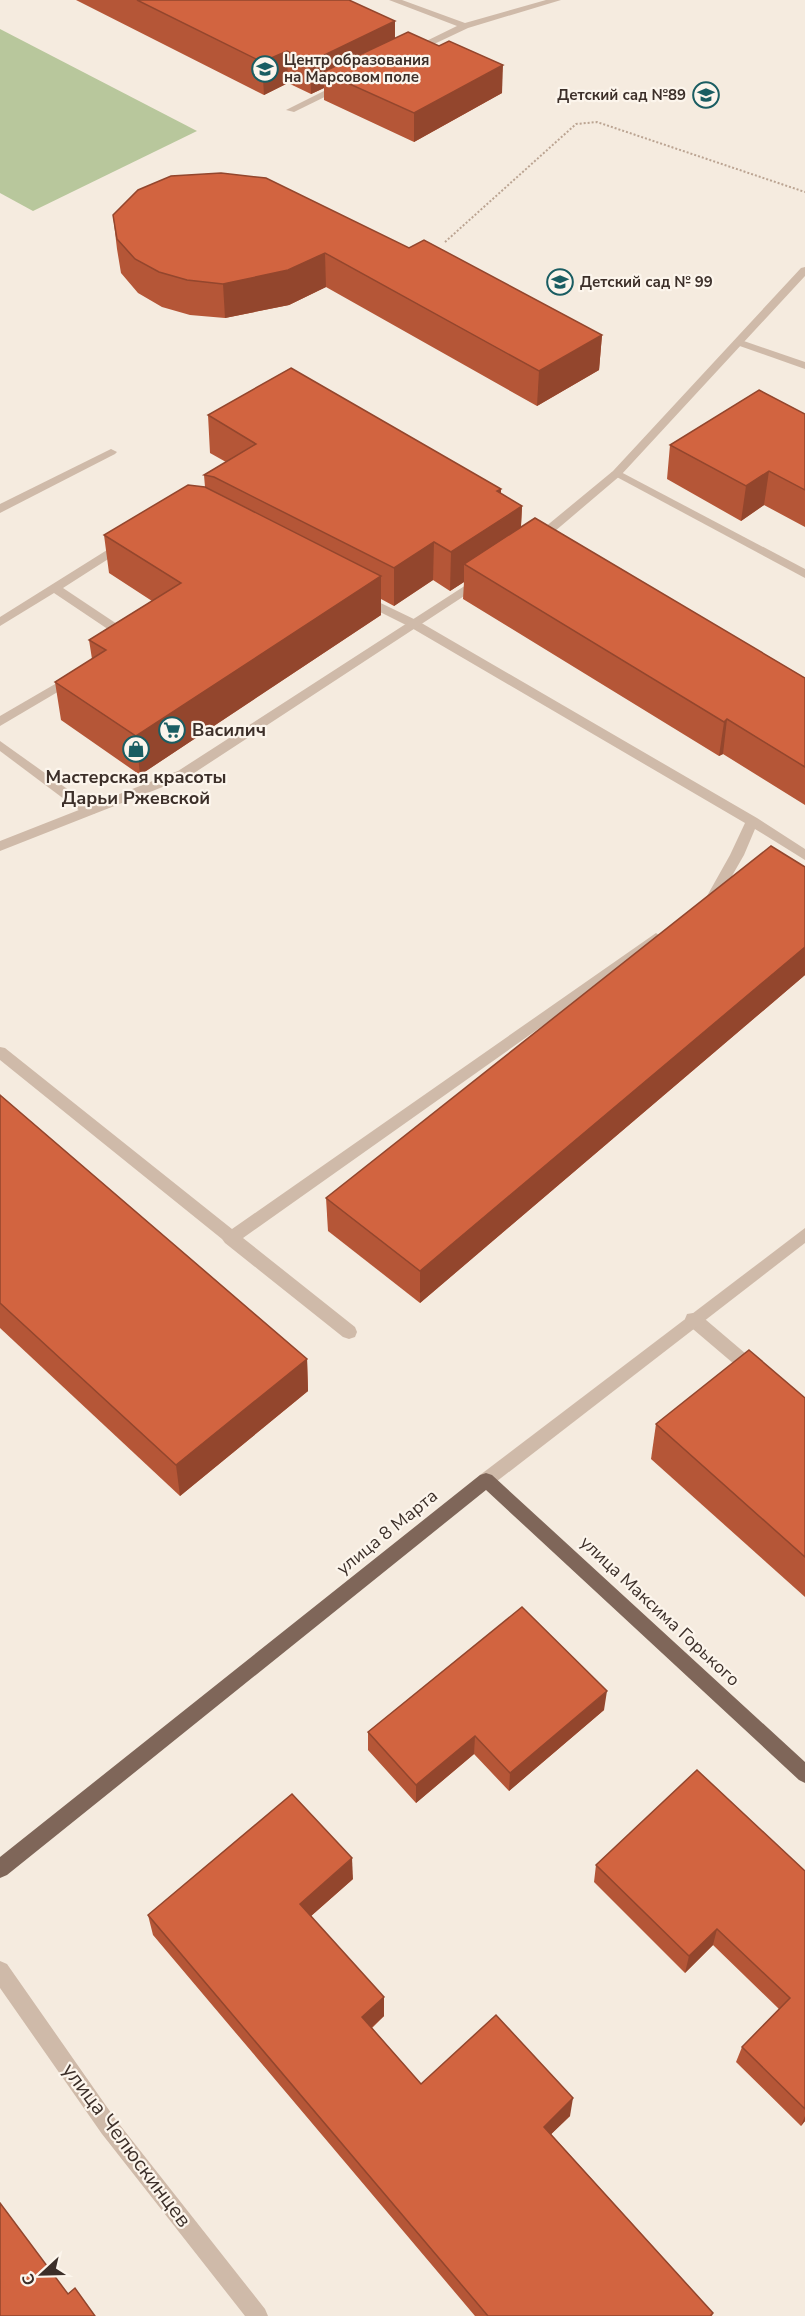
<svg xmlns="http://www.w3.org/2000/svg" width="805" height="2316" viewBox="0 0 805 2316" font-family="'Nunito Sans',sans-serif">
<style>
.green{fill:#b8c79c}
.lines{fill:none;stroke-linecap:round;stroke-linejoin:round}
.path{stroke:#bba492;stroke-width:2;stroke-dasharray:2 2;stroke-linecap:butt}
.lane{fill:#cfbaa9;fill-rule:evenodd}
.street{fill:#cfbaa9;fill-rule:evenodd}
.primary{fill:#7f6659;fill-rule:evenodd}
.wall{fill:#b55637}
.shaded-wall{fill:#93462d}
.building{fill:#d26440;stroke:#93462d;stroke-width:1.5}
.labels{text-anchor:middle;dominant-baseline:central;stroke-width:4.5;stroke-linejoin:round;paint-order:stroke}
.far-poi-label{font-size:15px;font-weight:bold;fill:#3c2f29;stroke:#fcf5ec;text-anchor:start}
.poi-label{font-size:18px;font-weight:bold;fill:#3c2f29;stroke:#fcf5ec;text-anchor:start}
.street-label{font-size:18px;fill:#3c2f29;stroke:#fcf5ec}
.near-street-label{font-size:21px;fill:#3c2f29;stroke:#fcf5ec}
</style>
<rect width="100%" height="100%" fill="#f5ebdf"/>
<path class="green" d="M0,29L197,131L33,211L0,193Z"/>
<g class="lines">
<path class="path" d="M445,242L576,124L597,122L805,192"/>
<g class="lane">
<path d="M389,0H402L465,23L546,0H561L468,28L413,54L410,53V49L457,26Z"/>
<path d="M342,82L345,83V87L294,112L286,110Z"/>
<path d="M738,339L805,362V369L734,344L733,342Z"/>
<path d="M111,449L117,452L115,454L0,513V504Z"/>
<path d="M617,470L805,569V578L613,475L611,473Z"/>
<path d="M123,540L127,541V547L63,588L132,634V640H124L54,593L0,626V617Z"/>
<path d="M364,595L418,621L757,818L805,849V860L755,829L744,855L717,902L710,907H700L698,904L707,896L730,855L745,823L410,627L360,602V596Z"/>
<path d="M74,673L78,674V680L0,726V716Z"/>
<path d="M0,741L94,808L96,811L94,814H84L0,751Z"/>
<path d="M656,933L663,938L661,942L243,1238L355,1327L357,1332L355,1337L349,1339L343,1337L225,1243L222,1239L0,1060V1047L5,1048L232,1229Z"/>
<path d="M693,1313L699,1314L759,1365L761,1370L759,1375L753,1377L747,1375L687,1324L685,1319L687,1314Z"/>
</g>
<g class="street">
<path d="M805,267V276L621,475L541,543H533V537L613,471L801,268Z"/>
<path d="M480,576L486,580L484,583L188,777L0,851V841L178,771Z"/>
<path d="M805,1228V1243L492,1485L486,1487L480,1485L478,1480L480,1475Z"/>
<path d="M0,1961L7,1964L116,2120L265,2309L268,2316H245L102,2134L0,1988Z"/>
</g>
<path class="primary" d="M486,1473L492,1475L805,1762V1783L799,1780L486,1490L7,1875L0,1878V1857L480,1475Z"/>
</g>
<g class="wall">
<path d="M76,0H349L395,38L502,93L414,142L324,100V88L311,94L288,83L264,95Z"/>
<path d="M113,215L409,248L602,335L599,370L537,406L326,287L289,305L225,318L190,315L162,307L138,293L121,273L117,249Z"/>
<path d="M805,414V527L764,505L741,521L667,479L670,445Z"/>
<path d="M208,415L501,489V494L522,506L521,527L805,678V805L723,754L719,756L463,599L464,582L450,591L433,580L394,606L381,599V615L140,775L61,720L55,682L92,659L89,640L152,601L109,573L104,535L205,487L204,475L226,462L210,453Z"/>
<path d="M805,867V975L420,1303L328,1231L326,1198Z"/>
<path d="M0,1095L307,1359L308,1391L180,1496L0,1328Z"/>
<path d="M805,1398V1597L651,1459L656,1424Z"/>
<path d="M604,1710L509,1791L474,1754L416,1803L368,1750V1732Z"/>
<path d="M596,1865L805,1871V2121L801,2126L736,2062L742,2047L779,2009L713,1945L685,1973L594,1882Z"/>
<path d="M353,1879L311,1916L384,2016L372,2028L421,2084L570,2116L551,2134L713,2313L712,2316H475L153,1935L148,1915Z"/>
</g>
<g class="shaded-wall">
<path d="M395,21V54L323,72L324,88L311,94L310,62Z"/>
<path d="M287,51L288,83L264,95L262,62Z"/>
<path d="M503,65L502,93L414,142V113Z"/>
<path d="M325,253L326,287L289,305L225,318L223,284Z"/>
<path d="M602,335L599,370L537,406L539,371Z"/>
<path d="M769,471L764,505L741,521L746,486Z"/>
<path d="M501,489L500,521L522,506L520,544L464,564V582L450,591L451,552L497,491Z"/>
<path d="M434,542L433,580L394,606V568Z"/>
<path d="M381,576V615L140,775L136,736Z"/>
<path d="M727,719L723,754L719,756L724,722Z"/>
<path d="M805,947V975L420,1303V1271Z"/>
<path d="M307,1359L308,1391L180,1496L176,1465Z"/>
<path d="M607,1691L604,1710L509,1791L510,1773Z"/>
<path d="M475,1736L474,1754L416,1803V1785Z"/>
<path d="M352,1858L353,1879L302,1924L300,1904Z"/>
<path d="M717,1929L713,1945L685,1973L689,1956Z"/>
<path d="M384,1997V2016L363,2035L362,2017Z"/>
<path d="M573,2098L570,2116L541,2144L544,2127Z"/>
<path d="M805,2116V2121L801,2126Z"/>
</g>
<g class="building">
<path d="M137,0H349L395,21L310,62L287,51L262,62Z"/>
<path d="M408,32L439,46L449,41L503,65L414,113L323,72Z"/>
<path d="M221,173L266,178L409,248L424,240L602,335L539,371L325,253L288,270L223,284L187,280L159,272L135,259L117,239L113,215L138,190L171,176Z"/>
<path d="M291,368L501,489L497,491L522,506L451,552L434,542L394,568L214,477L204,475L256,444L208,415Z"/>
<path d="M759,390L805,414V490L769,471L746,486L670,445Z"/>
<path d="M188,485L205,487L381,576L136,736L55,682L106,650L89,640L181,583L104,535Z"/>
<path d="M535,518L805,678V767L727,719L724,722L464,564Z"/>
<path d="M771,846L805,867V947L420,1271L326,1198Z"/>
<path d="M0,1095L307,1359L176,1465L0,1303Z"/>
<path d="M749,1350L805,1398V1557L656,1424Z"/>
<path d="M522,1607L607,1691L510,1773L475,1736L416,1785L368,1732Z"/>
<path d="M697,1770L805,1871V2109L742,2047L790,1998L717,1929L689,1956L596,1865Z"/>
<path d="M292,1794L352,1858L300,1904L384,1997L362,2017L421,2084L496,2015L573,2098L544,2127L713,2313L710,2316H488L148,1915Z"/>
<path d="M0,2203L68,2294L75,2288L95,2316H0Z"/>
</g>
<defs>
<g id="school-ring" transform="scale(1.35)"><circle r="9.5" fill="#fcf5ec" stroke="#1a5d62" stroke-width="1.5"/><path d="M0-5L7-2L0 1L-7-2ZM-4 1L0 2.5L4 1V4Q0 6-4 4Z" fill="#1a5d62"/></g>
<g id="supermarket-ring" transform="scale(1.35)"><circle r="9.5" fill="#fcf5ec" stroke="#1a5d62" stroke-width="1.5"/><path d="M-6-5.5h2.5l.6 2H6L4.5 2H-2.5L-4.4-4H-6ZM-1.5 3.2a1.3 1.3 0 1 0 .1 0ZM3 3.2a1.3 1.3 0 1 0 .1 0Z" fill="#1a5d62"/></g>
<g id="shop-ring" transform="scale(1.35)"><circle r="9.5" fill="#fcf5ec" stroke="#1a5d62" stroke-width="1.5"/><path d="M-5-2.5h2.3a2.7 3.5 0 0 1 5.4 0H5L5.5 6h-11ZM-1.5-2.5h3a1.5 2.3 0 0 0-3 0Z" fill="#1a5d62"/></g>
</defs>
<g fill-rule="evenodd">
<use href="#school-ring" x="265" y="69"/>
<use href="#school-ring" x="706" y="95"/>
<use href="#school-ring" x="560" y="282"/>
<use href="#supermarket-ring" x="172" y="730"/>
<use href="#shop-ring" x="136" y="749"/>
</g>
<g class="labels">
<g class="far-poi-label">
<text x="284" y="60">Центр образования<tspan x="284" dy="17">на Марсовом поле</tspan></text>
<text x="686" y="95" text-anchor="end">Детский сад №89</text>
<text x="580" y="282">Детский сад № 99</text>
</g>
<g class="poi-label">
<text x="192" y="730">Василич</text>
<text x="136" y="777" text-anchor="middle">Мастерская красоты<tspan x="136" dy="21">Дарьи Ржевской</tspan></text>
</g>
<g class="street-label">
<text transform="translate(387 1532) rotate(-39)">улица 8 Марта</text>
<text transform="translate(660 1611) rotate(43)">улица Максима Горького</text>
</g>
<g class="near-street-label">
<text transform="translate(127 2145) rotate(53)">улица Челюскинцев</text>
</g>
</g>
<g transform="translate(42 2274) rotate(248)" stroke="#fcf5ec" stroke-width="4.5" paint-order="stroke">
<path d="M0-4.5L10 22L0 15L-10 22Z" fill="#3c2f29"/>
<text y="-9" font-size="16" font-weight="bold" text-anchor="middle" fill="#3c2f29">С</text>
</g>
</svg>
